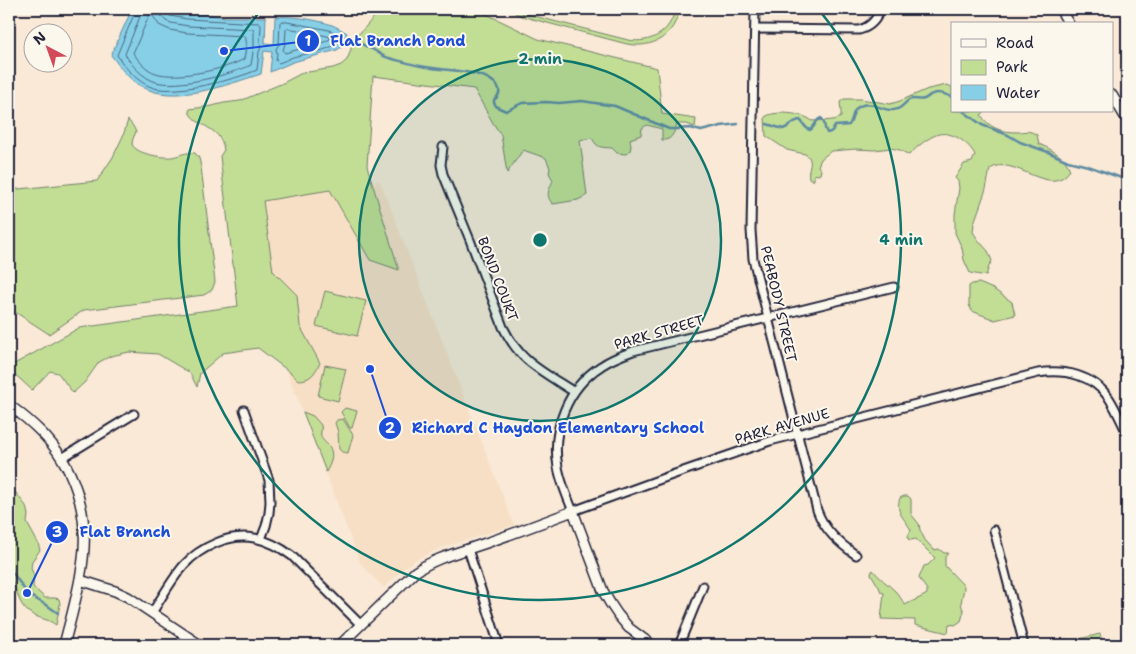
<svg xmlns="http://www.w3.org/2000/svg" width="1136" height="654" viewBox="0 0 1136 654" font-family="'Shantell Sans',sans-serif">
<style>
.built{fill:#f7dfc6}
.green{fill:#c2de95;stroke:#728068}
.water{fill:#86cfe7;stroke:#5e8aa2}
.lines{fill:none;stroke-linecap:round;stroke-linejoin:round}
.shore{stroke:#4a6780;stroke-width:1}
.stream{stroke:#5e8aa2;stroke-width:2.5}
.minor-casing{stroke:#22223b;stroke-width:11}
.tertiary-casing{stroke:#22223b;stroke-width:12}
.minor{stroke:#fbf7ec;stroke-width:7}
.tertiary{stroke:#fbf7ec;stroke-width:9}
.ring{fill:none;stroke:#0f766e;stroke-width:2.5}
.labels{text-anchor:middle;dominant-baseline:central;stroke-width:4;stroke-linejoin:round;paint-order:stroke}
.street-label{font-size:14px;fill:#22223b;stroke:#fbf7ec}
.centre{fill:#0f766e;stroke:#fbf7ec;stroke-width:2.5}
.ring-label{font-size:15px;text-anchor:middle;font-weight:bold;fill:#0f766e;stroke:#fbf7ec;stroke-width:4;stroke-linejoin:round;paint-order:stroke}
.leader{fill:none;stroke:#1d4ed8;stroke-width:2}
.callout-dot{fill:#1d4ed8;stroke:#fbf7ec;stroke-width:2}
.mark-label{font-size:15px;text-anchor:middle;font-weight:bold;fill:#fff}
.callout-label{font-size:15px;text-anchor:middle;font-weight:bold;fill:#1d4ed8;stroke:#fbf7ec;stroke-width:4;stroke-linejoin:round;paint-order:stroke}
</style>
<rect width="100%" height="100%" fill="#f9e9d6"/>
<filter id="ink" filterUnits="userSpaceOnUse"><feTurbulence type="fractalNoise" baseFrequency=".02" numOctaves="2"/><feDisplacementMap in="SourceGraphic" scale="10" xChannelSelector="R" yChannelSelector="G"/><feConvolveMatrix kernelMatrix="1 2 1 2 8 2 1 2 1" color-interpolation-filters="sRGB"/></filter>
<g filter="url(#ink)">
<path class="built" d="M380,181L514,525L441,548L415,560L404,568L384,588L360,563L270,326L256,198Z"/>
<g class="green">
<path d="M381,9H476L538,39L657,68L662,114L696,119L695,127L687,124H677C674,132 672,141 662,140V129L647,125L642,128L641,135L630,139L631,146L630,151L626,154L617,153L612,148C601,147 598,149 592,138L580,140L587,195L578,200L553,204C544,195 550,189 553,180L549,173L550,168L546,158L523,150L507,173L501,135L493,123L474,89L373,76L367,166L399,270L370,260L330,190L263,201L273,271L297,295L300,326L320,363C314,374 311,380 298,380L291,373L258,348L223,353L200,373L197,387L190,373L158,354L129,352L111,356L99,362L85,382L73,393L58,373L50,371L32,390L9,369V367L79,328L238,306L220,156L224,150C221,125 194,127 189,111L190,109L212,106L224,103L240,101L283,83L302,73L333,68L341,65L347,60L350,52L352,45L349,41L361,32Z"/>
<path d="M508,9H515L522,13L628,40C651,44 671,32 675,9H679C675,36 653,49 627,44L521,16Z"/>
<path d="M947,85L952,87V111H986L981,115C989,128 1001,132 1017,132C1027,132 1027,129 1037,135L1039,144C1051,149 1066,157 1070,170C1050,200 1014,153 990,169L986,189L974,223L973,232L979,241L988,251L992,261L989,266L986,276L970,273L964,260L962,248L955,233V214L959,188L958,181L955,178L964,164L972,162L975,155C970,144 953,131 939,134C928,137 917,147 909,155L900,150L891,148L874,150L856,149L831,151L821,159L818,166L821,170L820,174L818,175L814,174V180H812L809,178C808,173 809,171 810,166C811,163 810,159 809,157L805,154L787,150L766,136L765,117C774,110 804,113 812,121C821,120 834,122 841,117V111L840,102L844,99H861L890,104L900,101L928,89Z"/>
<path d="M128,120L133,126L136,132C134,136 132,140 132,144C135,154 163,158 172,157C182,155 184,152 195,153L199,158L201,167L215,282L212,290L204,295L84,310L49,334L9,308V190L97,181L113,157L123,136Z"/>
<path d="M979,283L993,289L1012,302L1015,315L995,320L972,311L969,305V286L972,284Z"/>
<path d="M325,291L366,301L357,336L316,326Z"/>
<path d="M325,365L346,369L338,401L318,396Z"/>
<path d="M345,408L357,411L352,428H350L341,412Z"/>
<path d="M303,412L313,416L321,425C322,429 320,433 321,437C323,441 326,443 329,446C335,455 330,465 326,472Z"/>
<path d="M343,419L353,435L348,453L342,452L339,449L338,432L335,423L337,420Z"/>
<path d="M9,484L26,506L28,515L27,523L38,543L40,550L32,561L31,568L34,576L33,587L45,598H55L59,599L60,604L56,625C47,618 38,619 30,613C17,605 17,586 9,575Z"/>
<path d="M904,496H908L911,499V514L919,524L920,530L925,540L934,550L939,549L944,553H948L945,557V566L964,586C964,596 958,602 964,611L961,621L955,625L949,624L948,633L915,625V620L881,619L884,593L881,592L879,587L871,574L872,571L873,570C879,578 888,584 895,591C899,595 902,600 905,605C912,601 921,598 927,594V590L919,578L924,566L928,565L935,558L916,539L911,540L908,539V536L911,530C904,517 895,513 900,498Z"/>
<path d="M1100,634L1103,645H1047L1050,644H1056L1066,639L1071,641Z"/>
</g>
<path class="water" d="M132,9H164L188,14H203L226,17H266L265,43L274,44L275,17C288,15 319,20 332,25C337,27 342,30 347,33L343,46L337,50L293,62L270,72L272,52L264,51L261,74C229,84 172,106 141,86C128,79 120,67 111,55Z"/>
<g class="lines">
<g class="shore">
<path d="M136,9L135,12L117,55C125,68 138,83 154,88C178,94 234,80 257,70L259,52L261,47L260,42L261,25L259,23L187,19L170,16L167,13L166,9"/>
<path d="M142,9L141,14L125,54C131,65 143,78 156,82C178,88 230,75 251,65L254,46V31L253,29L188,26L171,23L166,21L162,17L160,9"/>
<path d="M151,15L153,16L159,25L170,30L187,33L245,36C248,43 245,52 244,59C228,69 175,80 156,73C146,70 139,61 133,53L149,16Z"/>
<path d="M282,21L329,30L340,35L339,42C327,52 307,53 293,57C288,59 283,62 278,63L276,61L277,53L276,49L279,44L280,23Z"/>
<path d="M288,28L327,36L330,37V39L322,43L285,53L283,50L285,44L286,30Z"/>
</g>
<g class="stream">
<path d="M103,9L111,12"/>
<path d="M344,37C354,40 363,45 372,49C378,52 383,57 389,58C401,61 414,65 426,67C445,71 487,69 498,87C501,92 499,96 494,100V103L497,107L506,111L522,103L546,102L559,103L582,101L615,106L669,129H676L691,128L701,131L721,126L738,124"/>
<path d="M963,111L982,125L1008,135L1020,142L1048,152L1068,161L1088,166L1127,180"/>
<path d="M767,124L783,129C790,127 792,121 800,120C804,123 804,128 810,130C815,128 815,120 821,118C826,121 823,128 827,133C832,132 833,130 835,126L849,125C854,119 851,110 860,106C871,100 882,111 893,110C901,110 903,104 909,100C914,97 919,101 924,99C925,99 929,96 930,95C938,91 945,94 952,97"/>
<path d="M9,563L12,572L27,593L32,597L48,606L58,613"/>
<path d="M81,644L82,645"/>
</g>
<g class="minor-casing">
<g id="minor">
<path d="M755,9L751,230L753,259L817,510C824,530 839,543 856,555"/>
<path d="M755,29L859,30C870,27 877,20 880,9"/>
<path d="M443,147L441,165L443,174L470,240L503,327C509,339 516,350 526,359C539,371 559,382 574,392"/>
<path d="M894,287L633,351C622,355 611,359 601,366C568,387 551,429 558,467C561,483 567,497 573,511L672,475L770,441L1038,373C1065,369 1093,375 1109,398C1116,409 1121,421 1127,433"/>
<path d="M244,410L269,480L270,502L269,513L266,526L261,539"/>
<path d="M62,458L134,414"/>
<path d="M994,530L1024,645"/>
<path d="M468,549L499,645"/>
<path d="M152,613C162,597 172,579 184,565C193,555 204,548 216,543C244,531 268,538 292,556L361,625"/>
<path d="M679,645L703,586"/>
</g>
</g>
<g class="tertiary-casing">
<g id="tertiary">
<path d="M1060,9L1069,24"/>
<path d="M1112,95L1127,120"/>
<path d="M9,405C20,413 31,422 41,432C74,465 89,513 83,559C80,588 71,617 64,645"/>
<path d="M80,580L115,591L128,597L200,645"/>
<path d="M340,645L415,572C436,557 461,552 486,543C515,533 544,522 573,511L603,591L610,603L618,615L629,628L652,645"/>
</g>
</g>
<use href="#minor" class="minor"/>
<use href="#tertiary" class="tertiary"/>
</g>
</g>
<circle cx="540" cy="240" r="181" fill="#0f766e" fill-opacity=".12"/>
<g class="ring">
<circle cx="540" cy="240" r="181"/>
<path d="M819 10A361 361 0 1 1 261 10"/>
</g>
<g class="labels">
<g class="street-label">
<text transform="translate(498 279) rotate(69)">BOND COURT</text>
<text transform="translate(779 304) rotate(77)">PEABODY STREET</text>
<text transform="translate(659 332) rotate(-16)">PARK STREET</text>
<text transform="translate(782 426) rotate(-16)">PARK AVENUE</text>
</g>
</g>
<circle cx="540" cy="240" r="8" class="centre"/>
<g class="ring-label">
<text x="540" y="64">2 min</text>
<text x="901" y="245">4 min</text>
</g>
<path class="leader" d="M224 51L308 41M370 369L390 428M27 593L57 532"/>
<g class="callout-dot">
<circle cx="224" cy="51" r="5"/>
<circle cx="370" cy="369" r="5"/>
<circle cx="27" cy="593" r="5"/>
<circle cx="308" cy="41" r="12"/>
<circle cx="390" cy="428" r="12"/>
<circle cx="57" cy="532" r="12"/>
</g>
<g class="mark-label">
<text x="308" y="46">1</text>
<text x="390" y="433">2</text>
<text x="57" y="537">3</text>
</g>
<g class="callout-label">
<text x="398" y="46">Flat Branch Pond</text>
<text x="558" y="433">Richard C Haydon Elementary School</text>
<text x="125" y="537">Flat Branch</text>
</g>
<rect width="1136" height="654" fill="none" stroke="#fbf7ec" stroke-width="30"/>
<rect x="15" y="15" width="1106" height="624" fill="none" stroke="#22223b" stroke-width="2" filter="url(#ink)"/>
<rect x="951" y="22" width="162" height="90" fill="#fbf7ec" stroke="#a4a2a5"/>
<rect x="961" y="39" width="25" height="8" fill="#fbf7ec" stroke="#a4a2a5"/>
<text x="996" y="48" font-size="15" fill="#22223b">Road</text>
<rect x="961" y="60" width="25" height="15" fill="#c2de95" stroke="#a4a2a5"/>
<text x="996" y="72" font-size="15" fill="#22223b">Park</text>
<rect x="961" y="85" width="25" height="15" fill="#86cfe7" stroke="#a4a2a5"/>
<text x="996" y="98" font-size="15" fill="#22223b">Water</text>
<g transform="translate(48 48) rotate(319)"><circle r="24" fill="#fbf7ec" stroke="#a4a2a5"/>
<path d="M0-4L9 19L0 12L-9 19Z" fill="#d1495b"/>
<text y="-8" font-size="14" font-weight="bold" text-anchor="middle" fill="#22223b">N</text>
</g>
</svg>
